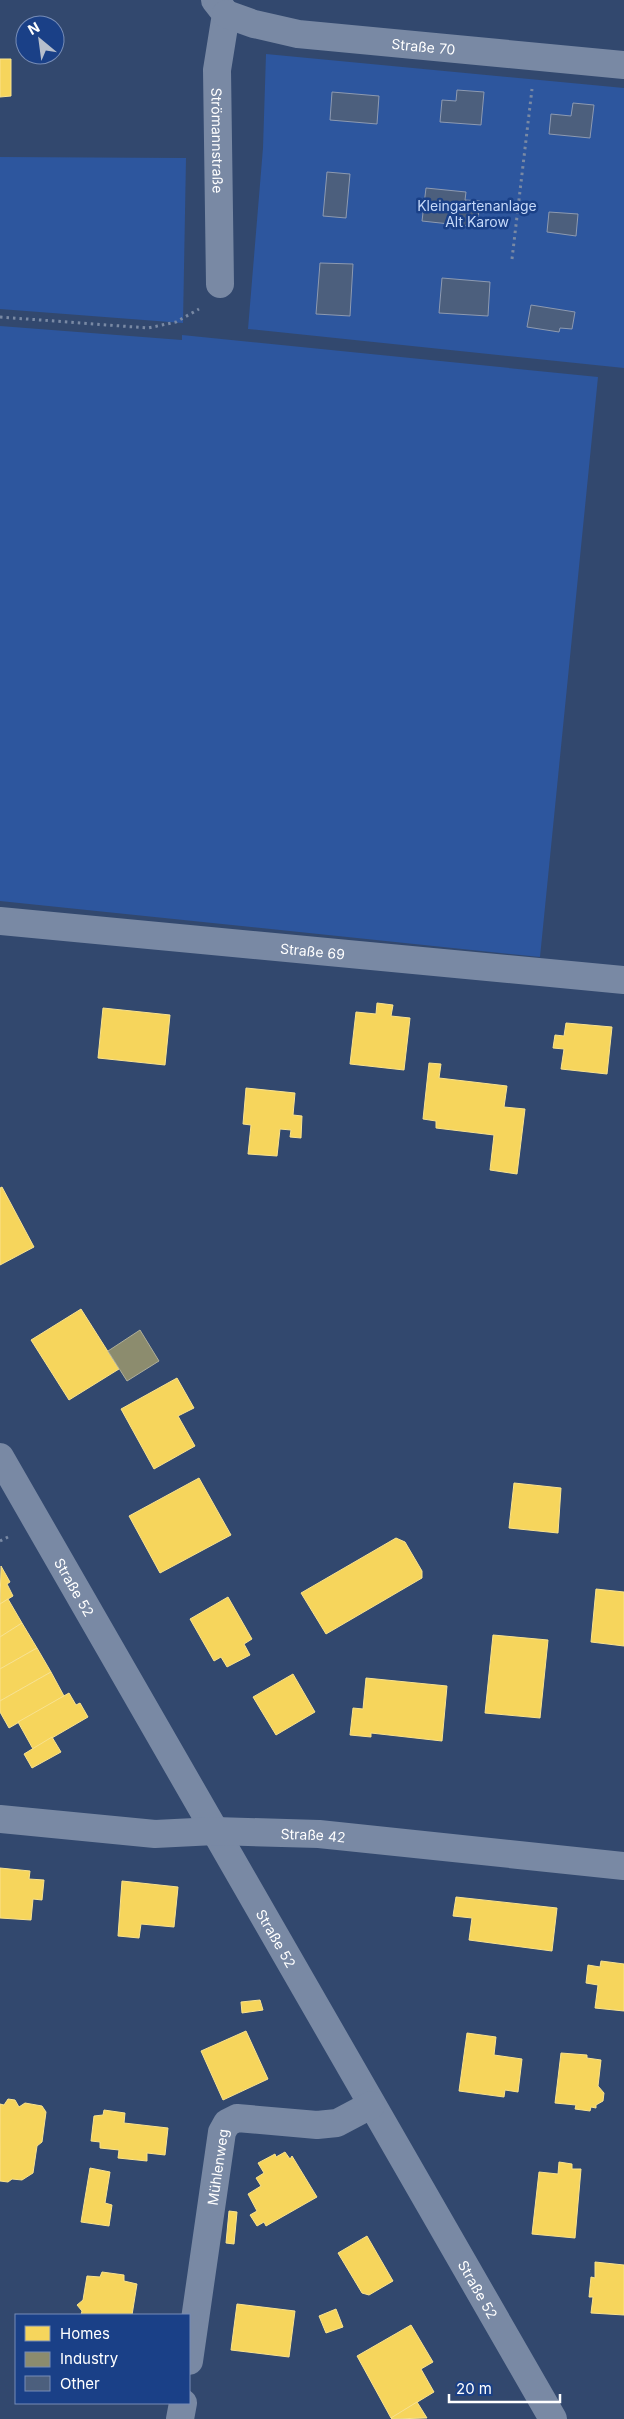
<svg xmlns="http://www.w3.org/2000/svg" width="624" height="2419" viewBox="0 0 624 2419" font-family="Inter,sans-serif">
<style>
.green{fill:#2d569e}
.homes{fill:#f6d55c;stroke:#f9e28d}
.industry{fill:#8c8c6e;stroke:#aeae9a}
.building{fill:#4c5f7d;stroke:#8d9ab1}
.lines{fill:none;stroke-linecap:round;stroke-linejoin:round}
.path{stroke:#7989a4;stroke-width:3;stroke-dasharray:2.5 4;stroke-linecap:butt}
.minor{stroke:#7989a4;stroke-width:28}
.labels{text-anchor:middle;dominant-baseline:central;stroke-width:5;stroke-linejoin:round;paint-order:stroke}
.street-label{font-size:14px;fill:#fff;stroke:#1a4087}
.park-label{font-size:14px;fill:#c6d9f9;stroke:#1a4087}
</style>
<rect width="100%" height="100%" fill="#32486e"/>
<g class="green">
<path d="M266,54L624,88V368L248,329L263,148Z"/>
<path d="M0,157L186,158L183,323L0,309Z"/>
<path d="M0,326L182,340V335L598,377L540,957L0,901Z"/>
</g>
<g class="homes">
<path d="M0,59H11V96L0,97Z"/>
<path d="M377,1003L393,1005L391,1016L410,1018L404,1070L350,1064L356,1012L376,1014Z"/>
<path d="M103,1008L170,1015L165,1065L98,1058Z"/>
<path d="M566,1023L612,1027L607,1074L561,1069L564,1049L553,1048L555,1035L564,1036Z"/>
<path d="M429,1063L441,1064L439,1078L507,1086L504,1107L525,1109L517,1174L490,1170L494,1135L436,1128V1121L423,1119Z"/>
<path d="M246,1088L295,1093L293,1115L302,1116L301,1138L290,1137L291,1130L280,1129L277,1156L248,1154L251,1125L243,1124Z"/>
<path d="M2,1187L34,1247L0,1265V1188Z"/>
<path d="M81,1309L119,1369L69,1400L31,1340Z"/>
<path d="M177,1378L194,1408L178,1416L195,1446L154,1469L121,1409Z"/>
<path d="M199,1478L231,1535L160,1573L129,1516Z"/>
<path d="M514,1483L561,1488L558,1533L509,1528Z"/>
<path d="M396,1538L405,1542L422,1571V1578L326,1634L301,1593Z"/>
<path d="M1,1566L10,1582L7,1584L13,1596L0,1604Z"/>
<path d="M596,1589L624,1592V1646L591,1642Z"/>
<path d="M228,1597L252,1639L244,1644L250,1655L227,1667L221,1657L214,1661L190,1619Z"/>
<path d="M8,1599L22,1623L0,1637V1604Z"/>
<path d="M22,1623L37,1648L0,1669V1637Z"/>
<path d="M493,1635L548,1640L540,1718L485,1713Z"/>
<path d="M37,1648L51,1672L0,1701V1669Z"/>
<path d="M51,1672L64,1696L9,1728L0,1712V1701Z"/>
<path d="M293,1674L315,1712L276,1735L253,1697Z"/>
<path d="M366,1678L447,1686L442,1741L371,1733V1737L350,1735L353,1708L363,1709Z"/>
<path d="M69,1693L76,1705L80,1703L88,1717L33,1749L18,1722Z"/>
<path d="M52,1737L61,1752L32,1768L24,1754Z"/>
<path d="M0,1868L30,1871L29,1879L44,1880L42,1900L33,1899L31,1920L0,1918Z"/>
<path d="M122,1881L178,1887L174,1927L141,1924L139,1938L118,1936Z"/>
<path d="M456,1897L557,1908L552,1951L469,1940L472,1918L453,1916Z"/>
<path d="M601,1961L624,1964V2011L595,2008L598,1985L586,1983L588,1965L600,1967Z"/>
<path d="M260,2000L263,2010L242,2013L241,2002Z"/>
<path d="M246,2031L268,2079L223,2100L201,2051Z"/>
<path d="M467,2033L496,2037L494,2055L522,2059L518,2092L505,2090L504,2097L459,2091Z"/>
<path d="M561,2053L587,2055V2058L601,2060L598,2086L604,2093L603,2101L596,2105V2108L591,2107L590,2111L575,2109L576,2105L555,2103Z"/>
<path d="M8,2099L15,2100L19,2107L25,2103L42,2106L46,2112L42,2142L37,2146L33,2173L22,2180L12,2179L8,2182L0,2181V2104L4,2105Z"/>
<path d="M104,2110L125,2113L124,2123L168,2128L165,2155L147,2153V2161L118,2158L119,2150L100,2148V2142L91,2141L94,2116L103,2115Z"/>
<path d="M285,2152L290,2159L292,2156L317,2197L266,2226L264,2222L257,2226L250,2215L257,2211L248,2194L261,2186L256,2178L264,2173L258,2163L275,2154L276,2157Z"/>
<path d="M559,2162L572,2164V2169H581L575,2238L532,2234L539,2172L558,2174Z"/>
<path d="M90,2168L110,2172L105,2203L112,2205L109,2226L81,2222Z"/>
<path d="M229,2211L237,2212L234,2244L226,2243Z"/>
<path d="M367,2236L393,2281L369,2295L362,2293L338,2253Z"/>
<path d="M595,2262L624,2265V2315L591,2313L593,2297H589L591,2277L595,2278Z"/>
<path d="M102,2272L124,2275V2281L137,2284L132,2315H81L82,2311L77,2305L83,2300L87,2276L100,2277Z"/>
<path d="M237,2304L295,2311L289,2357L231,2350Z"/>
<path d="M336,2309L343,2327L326,2333L319,2316Z"/>
<path d="M411,2325L433,2362L421,2369L434,2392L391,2418L357,2356Z"/>
<path d="M417,2402L427,2418L392,2419L391,2418Z"/>
</g>
<path class="industry" d="M140,1330L159,1361L127,1381L108,1351Z"/>
<g class="building">
<path d="M457,90L484,92L481,125L440,122L442,100L456,101Z"/>
<path d="M332,92L379,96L377,124L330,120Z"/>
<path d="M573,103L594,105L590,138L549,134L551,114L571,116Z"/>
<path d="M327,172L350,174L346,218L323,216Z"/>
<path d="M426,188L466,192L465,200L480,201L477,227L422,221Z"/>
<path d="M549,212L578,214L576,236L547,232Z"/>
<path d="M320,263L353,264L350,316L316,314Z"/>
<path d="M442,278L490,282L488,316L439,313Z"/>
<path d="M531,305L575,312L572,329L560,328L559,332L527,327Z"/>
</g>
<g class="lines">
<g class="path">
<path d="M512,259L532,89"/>
<path d="M0,317L148,328L176,322L199,309"/>
<path d="M0,1541L8,1537"/>
</g>
<g class="minor">
<path id="s1" d="M215,0L226,14L217,70L220,284"/>
<path id="s2" d="M226,14L254,24L298,34L624,65"/>
<path id="s3" d="M0,921L624,980"/>
<path id="s4" d="M0,1457L553,2419"/>
<path id="s5" d="M0,1819L155,1834L215,1831L319,1834L624,1866"/>
<path id="s6" d="M189,2361L222,2132L227,2123L237,2118L317,2125L337,2123L371,2105"/>
<path d="M180,2419L183,2403"/>
</g>
</g>
<g class="labels">
<g class="street-label">
<text stroke="none"><textPath href="#s2" startOffset="201">Straße 70</textPath></text>
<text stroke="none"><textPath href="#s1" startOffset="145">Strömannstraße</textPath></text>
<text stroke="none"><textPath href="#s3" startOffset="314">Straße 69</textPath></text>
<text stroke="none"><textPath href="#s4" startOffset="150">Straße 52</textPath></text>
<text stroke="none"><textPath href="#s5" startOffset="314">Straße 42</textPath></text>
<text stroke="none"><textPath href="#s4" startOffset="555">Straße 52</textPath></text>
<text stroke="none"><textPath href="#s6" startOffset="196">Mühlenweg</textPath></text>
<text stroke="none"><textPath href="#s4" startOffset="960">Straße 52</textPath></text>
</g>
<g class="park-label">
<text x="477" y="205">Kleingartenanlage<tspan x="477" dy="16">Alt Karow</tspan></text>
</g>
</g>
<rect x="15" y="2314" width="175" height="90" fill="#1a4087" stroke="#768cb7"/>
<rect x="25" y="2326" width="25" height="15" fill="#f6d55c" stroke="#768cb7"/>
<text x="60" y="2339" font-size="15" fill="#ffffff">Homes</text>
<rect x="25" y="2352" width="25" height="15" fill="#8c8c6e" stroke="#768cb7"/>
<text x="60" y="2364" font-size="15" fill="#ffffff">Industry</text>
<rect x="25" y="2376" width="25" height="15" fill="#4c5f7d" stroke="#768cb7"/>
<text x="60" y="2389" font-size="15" fill="#ffffff">Other</text>
<g transform="translate(40 40) rotate(331)"><circle r="24" fill="#1a4087" stroke="#768cb7"/>
<path d="M0-4L9 19L0 12L-9 19Z" fill="#b7bfcc"/>
<text y="-8" font-size="14" font-weight="bold" text-anchor="middle" fill="#ffffff">N</text>
</g>
<path d="M449 2394v8h111v-8" fill="none" stroke="#ffffff" stroke-width="2.5"/>
<text x="456" y="2394" font-size="15" fill="#ffffff" stroke="#1a4087" stroke-width="4" paint-order="stroke">20 m</text>
</svg>
